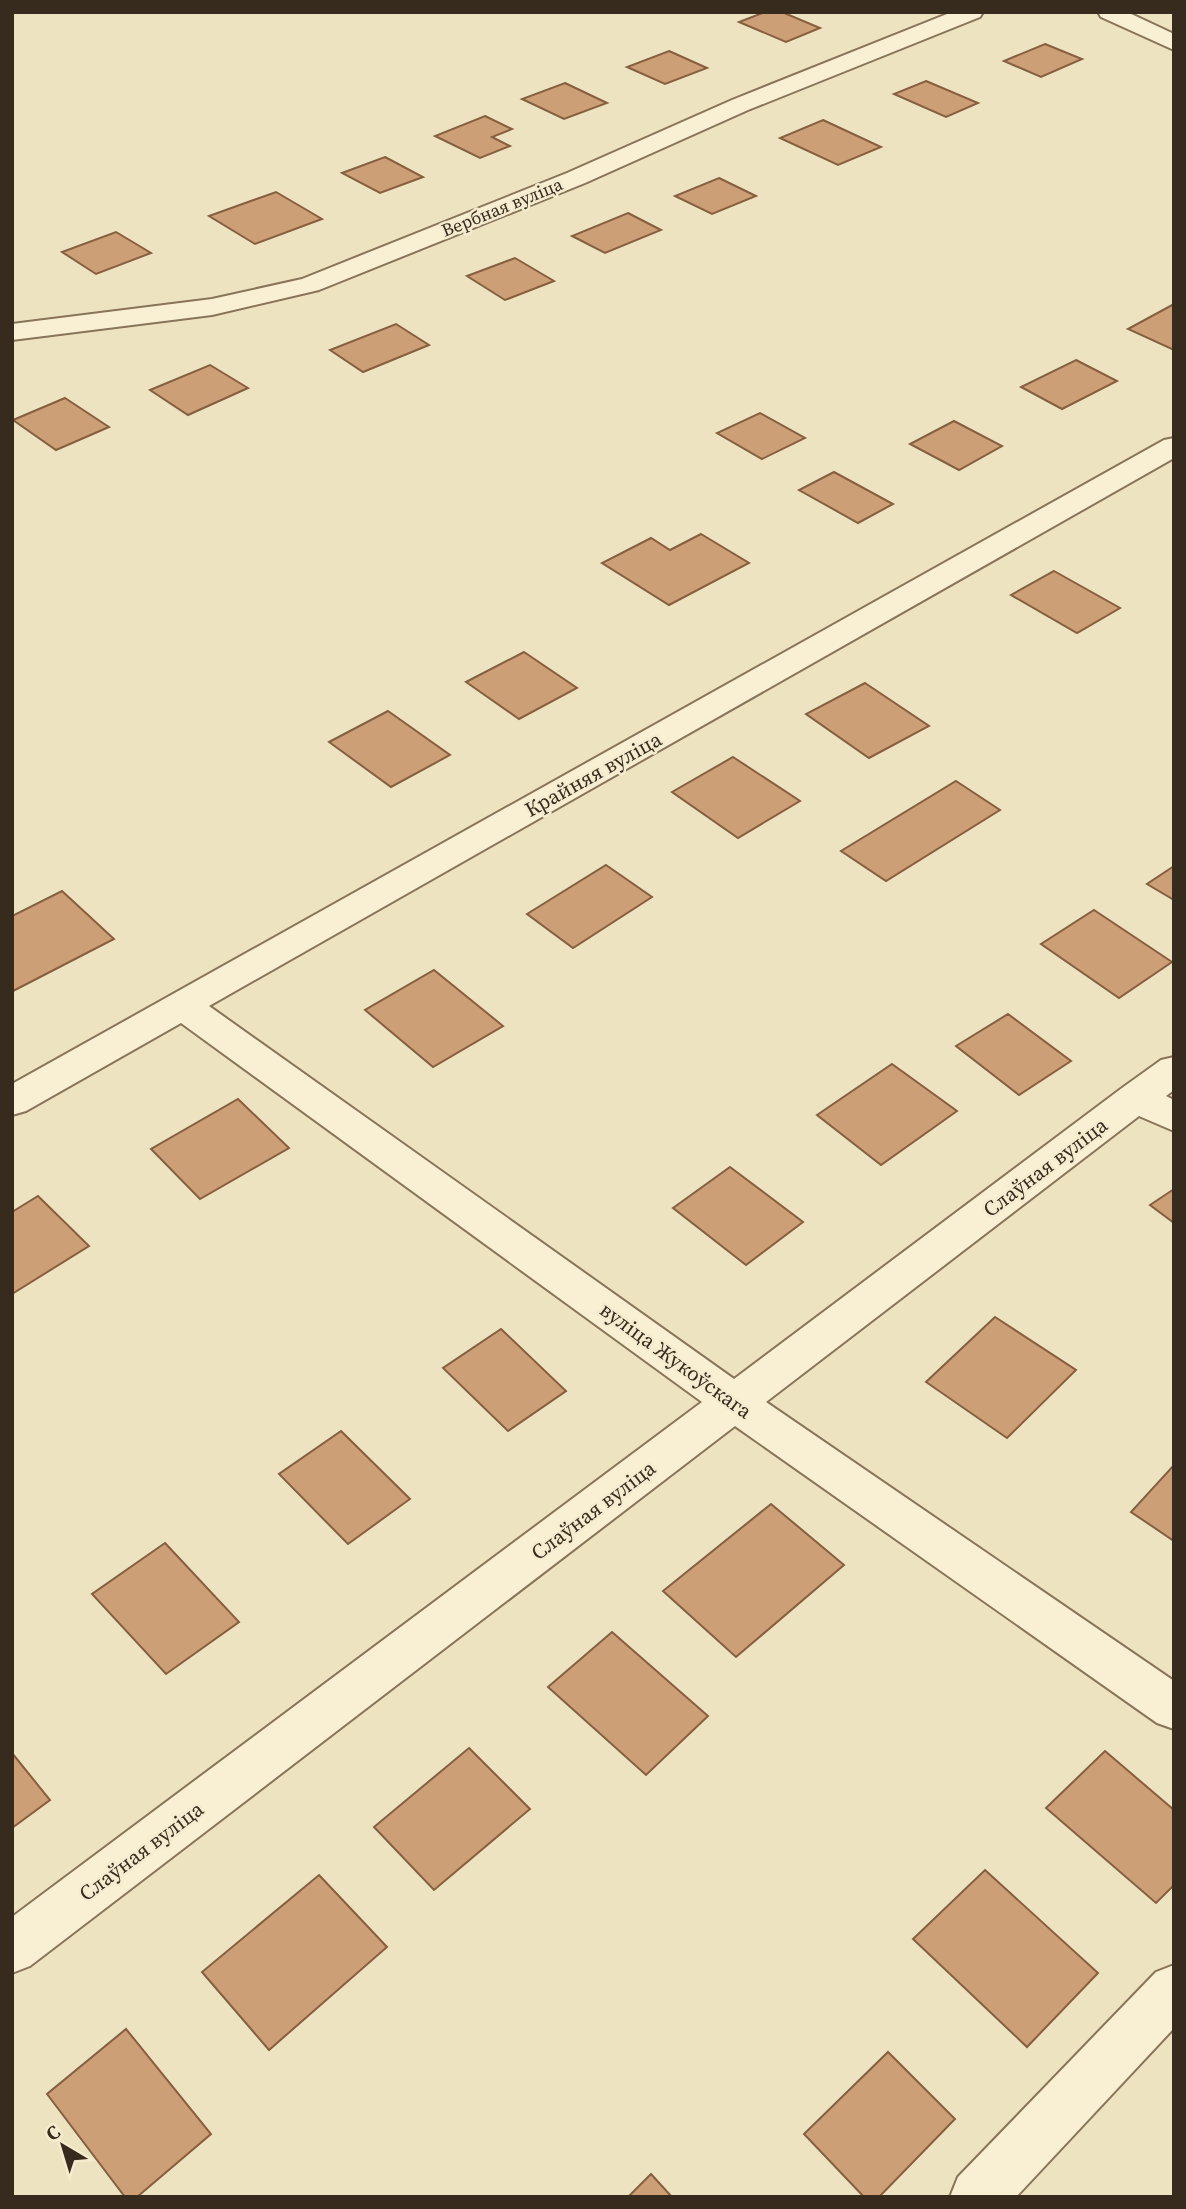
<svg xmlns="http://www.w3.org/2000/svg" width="1186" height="2209" viewBox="0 0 1186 2209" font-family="'Source Serif 4',serif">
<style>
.building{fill:#cc9f77;stroke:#865f3f;stroke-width:2}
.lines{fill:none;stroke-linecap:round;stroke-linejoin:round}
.street-casing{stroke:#877459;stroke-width:4}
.street{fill:#f9f0d4;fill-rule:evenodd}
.labels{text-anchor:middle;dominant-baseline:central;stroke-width:5;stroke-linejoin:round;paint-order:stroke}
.far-street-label{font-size:18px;fill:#372b1d;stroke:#f5ecd0}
.street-label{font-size:21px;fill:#372b1d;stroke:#f5ecd0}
</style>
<rect width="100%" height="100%" fill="#eee3c1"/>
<g class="building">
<path d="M765,12H782L820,28L786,42L739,22Z"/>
<path d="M1045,44L1082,59L1041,77L1004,61Z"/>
<path d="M669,51L707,68L665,84L627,67Z"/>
<path d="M926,81L978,103L946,117L894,94Z"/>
<path d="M565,83L607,103L564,119L522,99Z"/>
<path d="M485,116L512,129L492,137L510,146L480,158L435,136Z"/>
<path d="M823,120L881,147L838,165L780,138Z"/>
<path d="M385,157L423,177L380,193L342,173Z"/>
<path d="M719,178L756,196L712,214L675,196Z"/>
<path d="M276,192L322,219L255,244L209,216Z"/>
<path d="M628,213L661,230L605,253L572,236Z"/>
<path d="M116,232L151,253L96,274L62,252Z"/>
<path d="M515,258L554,281L505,300L467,276Z"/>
<path d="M1174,304V350L1128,329Z"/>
<path d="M396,324L429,345L363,372L330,350Z"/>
<path d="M1076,360L1117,381L1062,409L1021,387Z"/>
<path d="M210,365L248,388L188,415L150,390Z"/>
<path d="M65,398L109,427L56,450L13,420Z"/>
<path d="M760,413L805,438L762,459L717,433Z"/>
<path d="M954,421L1002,446L959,470L910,444Z"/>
<path d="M834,472L893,504L858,523L799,490Z"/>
<path d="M701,534L749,563L669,605L602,563L651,538L670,550Z"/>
<path d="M1054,571L1120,608L1077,633L1011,595Z"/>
<path d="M524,652L577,688L519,719L466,682Z"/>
<path d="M865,683L929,726L869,758L806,714Z"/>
<path d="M388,711L450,755L391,787L329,742Z"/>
<path d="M733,757L800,801L738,838L672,792Z"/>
<path d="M956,781L1000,810L886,881L841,851Z"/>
<path d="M606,865L652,897L573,948L527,914Z"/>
<path d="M1174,866V900L1147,884Z"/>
<path d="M62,891L114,939L13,991L12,916Z"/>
<path d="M1094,910L1172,962L1119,998L1041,944Z"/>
<path d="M434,970L503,1026L433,1067L365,1010Z"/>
<path d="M1008,1014L1071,1061L1019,1095L956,1046Z"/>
<path d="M892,1064L957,1111L881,1165L817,1115Z"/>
<path d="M238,1099L289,1148L200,1199L151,1149Z"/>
<path d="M730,1167L803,1222L746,1265L673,1208Z"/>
<path d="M1174,1189V1223L1150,1205Z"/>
<path d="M38,1196L89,1246L12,1294V1212Z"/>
<path d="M995,1317L1076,1370L1007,1438L926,1382Z"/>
<path d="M501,1329L566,1391L508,1431L443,1368Z"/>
<path d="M341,1431L410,1499L348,1544L279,1474Z"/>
<path d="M1174,1465V1541L1131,1512Z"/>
<path d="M771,1504L844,1565L736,1657L663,1591Z"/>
<path d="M165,1543L239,1622L166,1674L92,1594Z"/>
<path d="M612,1632L708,1716L646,1775L548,1687Z"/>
<path d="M469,1748L530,1809L434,1890L374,1827Z"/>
<path d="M1105,1751L1174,1810V1885L1156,1903L1046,1808Z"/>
<path d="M12,1753L50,1800L12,1828Z"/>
<path d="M985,1870L1098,1973L1027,2047L913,1939Z"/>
<path d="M319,1875L387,1947L269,2050L202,1972Z"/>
<path d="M126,2029L211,2134L137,2197H125L47,2094Z"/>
<path d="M888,2052L955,2119L879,2197H864L804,2134Z"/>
<path d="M651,2174L672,2197H628Z"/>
</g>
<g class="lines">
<g class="street-casing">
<g id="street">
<path d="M952,12H983L980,17L748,110L585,183L319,290L212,315L12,340V324L212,299L302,279L567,173L732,100Z"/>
<path d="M1098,12H1127L1174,34V50L1101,17Z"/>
<path d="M1174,438V458L209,1006L734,1379L1122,1088L1161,1060L1174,1057V1090L1166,1096L1174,1100V1131L1139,1116L766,1402L1174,1681V1729L1157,1723L735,1426L30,1966L12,1973V1917L702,1402L181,1023L26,1111L12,1115V1084L1164,440Z"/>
<path d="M1174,1965V2028L1016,2197H950L958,2177L1156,1972Z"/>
</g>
</g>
<use href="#street" class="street"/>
</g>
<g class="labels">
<g class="far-street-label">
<text transform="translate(502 207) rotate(-22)">Вербная вуліца</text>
</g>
<g class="street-label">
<text transform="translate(593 774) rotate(-29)">Крайняя вуліца</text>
<text transform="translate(1045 1167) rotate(-37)">Слаўная вуліца</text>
<text transform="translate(676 1360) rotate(36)">вуліца Жукоўскага</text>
<text transform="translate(593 1510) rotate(-37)">Слаўная вуліца</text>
<text transform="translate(141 1851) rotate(-37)">Слаўная вуліца</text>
</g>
</g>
<rect width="1186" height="2209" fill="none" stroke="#372b1d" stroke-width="28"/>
<g transform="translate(63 2146) rotate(322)" stroke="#f5ecd0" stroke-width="5" paint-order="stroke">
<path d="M0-5L12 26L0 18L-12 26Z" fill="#372b1d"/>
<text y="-10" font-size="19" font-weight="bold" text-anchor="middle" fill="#372b1d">С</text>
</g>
</svg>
